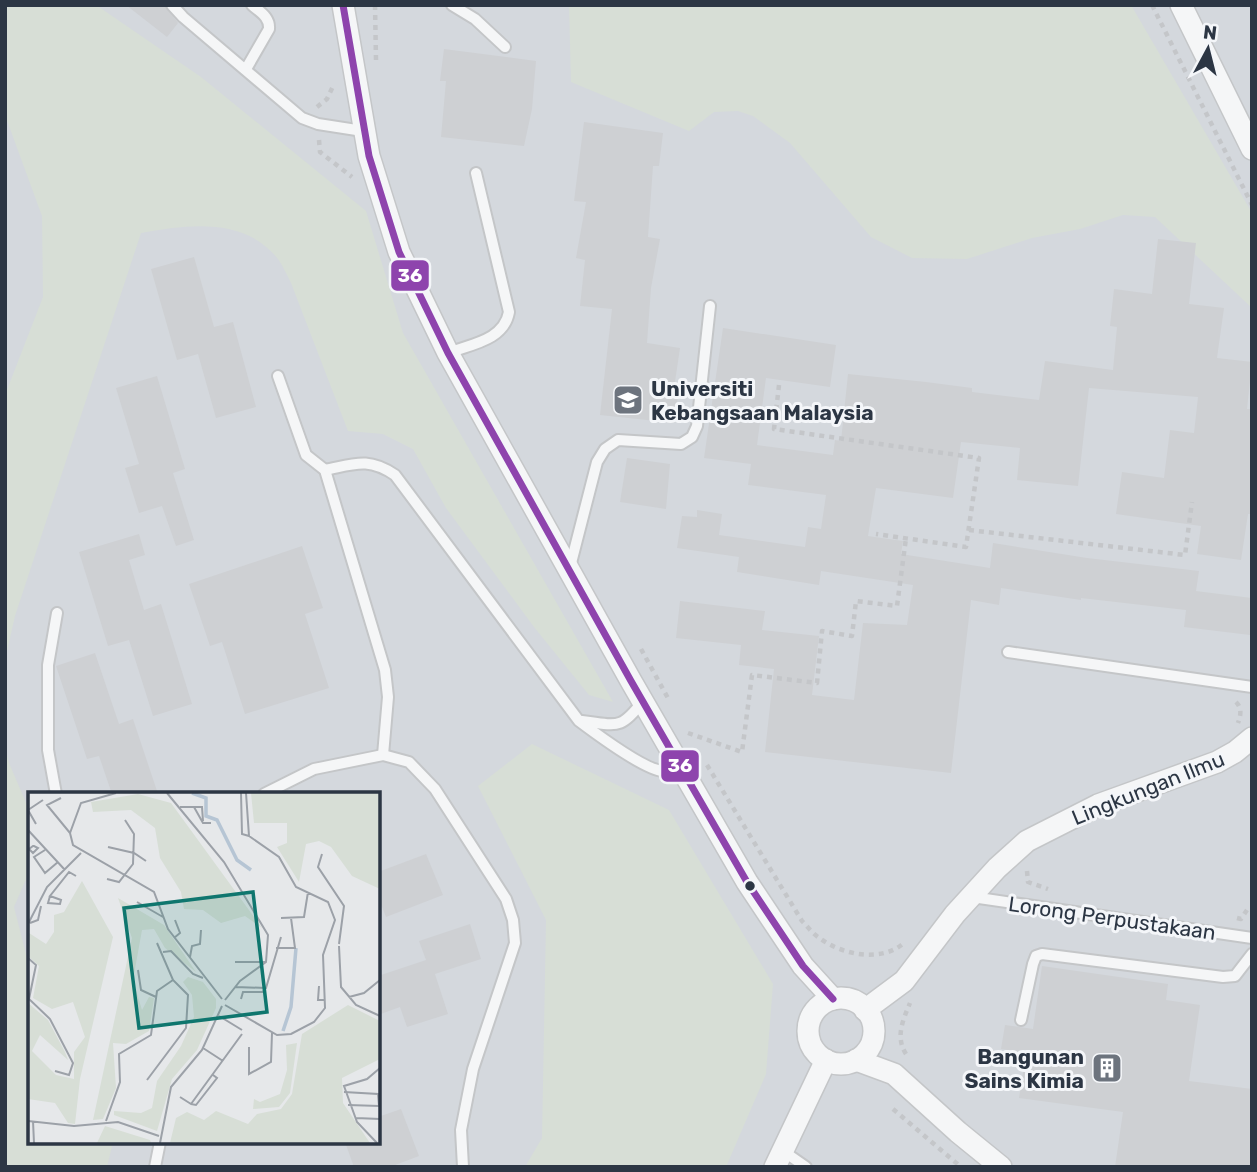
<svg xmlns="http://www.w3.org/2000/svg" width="1257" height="1172" viewBox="0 0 1257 1172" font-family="Rubik,sans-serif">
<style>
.built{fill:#d4d8dd;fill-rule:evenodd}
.green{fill:#d7ded6}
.building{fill:#ced0d3}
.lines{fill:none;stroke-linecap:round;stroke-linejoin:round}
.lane-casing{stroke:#c4c6c8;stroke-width:14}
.street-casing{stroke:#c4c6c8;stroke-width:24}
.path{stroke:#c4c6c9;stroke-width:4.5;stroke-dasharray:5 5;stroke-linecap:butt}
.lane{stroke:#f5f6f7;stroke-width:10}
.street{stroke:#f5f6f7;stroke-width:21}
.bus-1-casing{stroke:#f4f6f9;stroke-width:12}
.bus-1{stroke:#8e44ad;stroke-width:7}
.bus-dot{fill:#2c3644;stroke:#f4f6f9;stroke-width:2.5}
.labels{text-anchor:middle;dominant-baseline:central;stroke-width:6;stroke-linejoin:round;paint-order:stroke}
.poi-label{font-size:21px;font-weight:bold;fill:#2c3644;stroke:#f4f6f9;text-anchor:start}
.street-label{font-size:21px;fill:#2c3644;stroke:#f4f6f9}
.inset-river{fill:none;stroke:#b6c5d4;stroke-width:3.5}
.inset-road{fill:none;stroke:#9ca1a8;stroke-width:2}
.view{fill:#0f766e;fill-opacity:0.15;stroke:#0f766e;stroke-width:3.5}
.inset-edge{fill:none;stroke:#2c3644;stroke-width:3.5}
.line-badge{stroke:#f4f6f9;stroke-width:2.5}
.badge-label{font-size:19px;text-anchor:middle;font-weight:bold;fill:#fff}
</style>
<rect width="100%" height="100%" fill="#e6e8ea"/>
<path class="built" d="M5,5H1252V1167H5ZM30,794H378V1142H30Z"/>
<g class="green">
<path d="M5,5H96L201,77L366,211L403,333L613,702L589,695L534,627L446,508L413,449L383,434L348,431L291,283C287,275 283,266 278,259C244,216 187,225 141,233L15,616L5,660V395L43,297L42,216L5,115Z"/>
<path d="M569,5H1131L1252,213V308L1155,217L1123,215L1080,229L1032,238L967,259L912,258L871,237L790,143L753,116L738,111L714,112L689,131L571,82Z"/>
<path d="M532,744L669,810L773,984L766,1074L726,1167H525L542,1138L546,920L478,786Z"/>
<path d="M5,746L9,763L30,812V870L14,907L30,970V1142H113L107,1167H5Z"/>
</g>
<g class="building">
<path d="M126,5H164L178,23L167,37Z"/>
<path d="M444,49L536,61L532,109L524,146L441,137L446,81H440Z"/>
<path d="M584,122L663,133L659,166H653L648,237L660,239L651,288L647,343L680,348L673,395H678L675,423L600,415L612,309L580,306L585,260L576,258L586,202L574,201Z"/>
<path d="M1158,239L1196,243L1189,304L1224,308L1217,358L1252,362L1247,409H1252V514H1248L1241,560L1197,554L1201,526L1116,514L1122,472L1164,478L1170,430L1194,433L1198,397L1089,388L1078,486L1017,480L1020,448L961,442L953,498L876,488L868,536L903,541L901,554L990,568L993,543L1087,558L1199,571L1196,591L1252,598L1250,635L1184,627L1186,610L1081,598V600L1001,588L999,605L971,600L951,773L765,752L774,669L739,665L741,645L676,638L680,601L765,611L762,630L819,636L812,695L854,700L863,623L907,625L913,585L821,571L819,585L737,572L739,557L677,548L682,516L697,517V510L722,514L719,535L805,547L808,527L821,529L826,495L748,485L751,464L704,458L723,328L836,345L830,387L766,378L757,445L833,455L835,440L841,441L848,374L926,382L972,388V392L1039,400L1045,361L1113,370L1117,327L1110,326L1114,289L1152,294Z"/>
<path d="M194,257L214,327L233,322L256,407L216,418L198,354L177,360L151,269Z"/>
<path d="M157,376L185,469L173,473L194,540L176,546L162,506L139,513L125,468L139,464L116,388Z"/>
<path d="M627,458L670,464L666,509L620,502Z"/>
<path d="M139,534L145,555L129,560L144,610L161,604L192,704L153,716L129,640L108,646L79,552Z"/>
<path d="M302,546L323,608L305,614L329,688L245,714L222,642L210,646L189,584Z"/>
<path d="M95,653L119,724L133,719L158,794H112L99,756L87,759L56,666Z"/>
<path d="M426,854L443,895L386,917L378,897V872Z"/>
<path d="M470,924L481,959L435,974L448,1014L407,1027L400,1007L378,1015V976L426,960L419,941Z"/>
<path d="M1042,966L1168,984L1166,1000L1200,1005L1189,1081L1252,1089V1167H1115L1123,1112L1019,1098L1026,1053L1001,1049L1005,1025L1033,1029Z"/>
<path d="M401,1109L419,1156L390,1167H354L345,1142H378V1117Z"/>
</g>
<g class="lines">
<g class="lane-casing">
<g id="lane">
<path d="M172,5L183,17L302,118L318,124L363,131"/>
<path d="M452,5L475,19L505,47"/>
<path d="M246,69L269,29C270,17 260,12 252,5"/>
<path d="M448,353C472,344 504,340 509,312L476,173"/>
<path d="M278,376L306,455L325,470L385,670L388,697L383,755"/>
<path d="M325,470C355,464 368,457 395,475L579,721C595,733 645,770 663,771C668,771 675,767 679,765"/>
<path d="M570,567L597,462L605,449L618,440L681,444L692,437L697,426L710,306"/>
<path d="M1008,652L1252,687"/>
<path d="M582,721C617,725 620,731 643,701"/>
<path d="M56,794L48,750V665L57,613"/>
<path d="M264,794L314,769L383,755L409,762L435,789L506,899L513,920L515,943L473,1069L461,1130L463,1167"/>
<path d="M972,897L1252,938"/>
<path d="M1021,1020L1033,964L1036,956L1042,954L1223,977L1235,976L1252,954"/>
<path d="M783,1151L806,1167"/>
<path d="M155,1167L160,1142"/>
</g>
</g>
<g class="street-casing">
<g id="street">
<path d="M343,5L369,156L399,252L448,353L631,681L747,882L803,966L833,999"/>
<path d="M1181,5L1252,149"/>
<circle cx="841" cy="1031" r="33"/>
<path d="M865,1010L904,981L955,914L997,868L1027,841L1098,805L1217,762L1235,752L1252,738"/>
<path d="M856,1060L894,1074L958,1132L1001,1167"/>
<path d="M775,1167L826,1060"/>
</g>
</g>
<g class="path">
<path d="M375,5L376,60"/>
<path d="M1152,5L1252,205"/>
<path d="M317,107L327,99L334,84"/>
<path d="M319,140L320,152L352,177"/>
<path d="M779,385L774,429L979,458L966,547L876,534"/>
<path d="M969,530L1185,555L1192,502"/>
<path d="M641,649L669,700"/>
<path d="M1236,702C1242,708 1241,715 1238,723"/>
<path d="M688,733L742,752L752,675L817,683L822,631L852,636L856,601L897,606L906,538"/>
<path d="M707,765L802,921C807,926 812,933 818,937C841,955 881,963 904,943"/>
<path d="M1027,871L1028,882L1048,889"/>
<path d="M1237,918L1241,919L1247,910"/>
<path d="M906,1054C895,1037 903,1020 910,1003"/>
<path d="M893,1109L961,1167"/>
</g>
<use href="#lane" class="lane"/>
<use href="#street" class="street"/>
<g class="bus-1-casing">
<path id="bus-1" d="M343,5L369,156L399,252L448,353L631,681L747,882L803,966L833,999"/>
</g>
<use href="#bus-1" class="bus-1"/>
</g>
<defs>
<g id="university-square" transform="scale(1.575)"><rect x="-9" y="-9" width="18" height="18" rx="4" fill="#6d747e" stroke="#f4f6f9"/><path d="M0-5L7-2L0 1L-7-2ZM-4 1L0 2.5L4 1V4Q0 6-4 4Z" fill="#fff"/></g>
<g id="building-square" transform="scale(1.575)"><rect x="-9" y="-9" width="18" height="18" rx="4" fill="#6d747e" stroke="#f4f6f9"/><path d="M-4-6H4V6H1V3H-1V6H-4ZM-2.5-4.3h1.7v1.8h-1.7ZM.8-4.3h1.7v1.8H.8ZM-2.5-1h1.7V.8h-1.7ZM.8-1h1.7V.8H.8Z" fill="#fff"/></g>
</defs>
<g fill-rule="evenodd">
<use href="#university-square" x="628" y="400"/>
<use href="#building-square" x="1107" y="1068"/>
</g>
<circle class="bus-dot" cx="750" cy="886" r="6"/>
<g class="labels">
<g class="poi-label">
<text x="651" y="388">Universiti<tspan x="651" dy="24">Kebangsaan Malaysia</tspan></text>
<text x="1084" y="1056" text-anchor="end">Bangunan<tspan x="1084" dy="24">Sains Kimia</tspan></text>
</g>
<g class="street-label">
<text transform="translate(1148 788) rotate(-22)">Lingkungan Ilmu</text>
<text transform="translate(1112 918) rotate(8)">Lorong Perpustakaan</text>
</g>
</g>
<g transform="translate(28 792)">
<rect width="352" height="352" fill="#e6e8ea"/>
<path d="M223,1H352V97L324,84L303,55L291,49L278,52L271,90L249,55L259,51V31H226ZM110,2L143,11L234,136L217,124L193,131L175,118L156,117L153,100L132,66L127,36L103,18L65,20L63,10ZM54,89L85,145L52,287L47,332L40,331L27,311L0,307V211L20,228L37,260L40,268L12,243L4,259L28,283L46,287V260L57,245L45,210L24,217L5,206L11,174L0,164V151L1,141L18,152L26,140V123L36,120ZM90,106L136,133L168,180L137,156L126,137L114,138L105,188L114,218L121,205L126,206L121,239L98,252L85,251L88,296L75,327L65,328L104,146ZM160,185L175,190L188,207V216L169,258L144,287L129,339L86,323V319L113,321L124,316L129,289L153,254L166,225L164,203L155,190ZM320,213L352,229V267L314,286L315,311L342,351H142L148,326L159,320L176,328L188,319L220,332L229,322L253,317L264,302L274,242ZM269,251L262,301L251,315L225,317L226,307L232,310L252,302L259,278L258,253ZM77,334L122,348L123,351H69Z" fill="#d7ded6"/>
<path class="inset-river" d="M164,1L178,6V24L189,28L209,68L223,78M255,239L263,215L268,156"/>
<path class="inset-road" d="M88,1L53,11L42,41L45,53L126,100L140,137L194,207M139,1L196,70L240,143L238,170L212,189L197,208M213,1L214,42L221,44M33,6L19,13L42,41M152,15H166L175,31H183M166,15H174L175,29M8,32L0,18L15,8M0,38L37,78M80,55L106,61L118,69M0,58L1,57L5,54H6L10,56L5,61L1,57M17,58L6,65L17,81L30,70M294,62L290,75L316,114L311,152M79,87L91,90L105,72L106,42L97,28M22,104L20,111L32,112L33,108L22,104L41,80L48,84M109,110L135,125M253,126L276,125L280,100M2,131L10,128L13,114M0,132L19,95L53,61M146,146L152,141L147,128M311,154L313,195L328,213L352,224M248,156H267L263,126M135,160L143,159L165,182L175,186M162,165L164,154L172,152L173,138M0,166L8,173L1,207L22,227L45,271L41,283L27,279M207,170H238M110,178L113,198L128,205M291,194L290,208H297M207,195L238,196L253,145M321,205L336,201L352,188M213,207L215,200H235L237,196M197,213L249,243L263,242L286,230L297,216L295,163L307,128L300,110L268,95L251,65L221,44L218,1M191,224L214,238M221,255V282L243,270L244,241M175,256L195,269M119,288L158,236L160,203L145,188L129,151M316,300L350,302L351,314L320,313M152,305L163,312L214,242M163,312L168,313L189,286L185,283M328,326L352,327M0,329L46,334L90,330L131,344M5,329L6,351M78,329L92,290L91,262L123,243L129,199L145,188M132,351L143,295L174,258L194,214M349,351L329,330L316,294L339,287L352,276"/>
<path class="view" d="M225,100L239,220L111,236L96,116Z"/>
<rect width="352" height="352" class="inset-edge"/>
</g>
<g class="line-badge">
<rect x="390" y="259" width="40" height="33" rx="7" fill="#8e44ad"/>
<rect x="660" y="749" width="40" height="34" rx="7" fill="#8e44ad"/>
</g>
<g class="badge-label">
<text x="410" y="282">36</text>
<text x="680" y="772">36</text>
</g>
<rect width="1257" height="1172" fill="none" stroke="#2c3644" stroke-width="14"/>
<g transform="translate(1208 49) rotate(7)" stroke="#f4f6f9" stroke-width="5" paint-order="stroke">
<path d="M0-5L12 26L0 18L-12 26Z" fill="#2c3644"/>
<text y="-10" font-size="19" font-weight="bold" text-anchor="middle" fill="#2c3644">N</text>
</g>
</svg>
